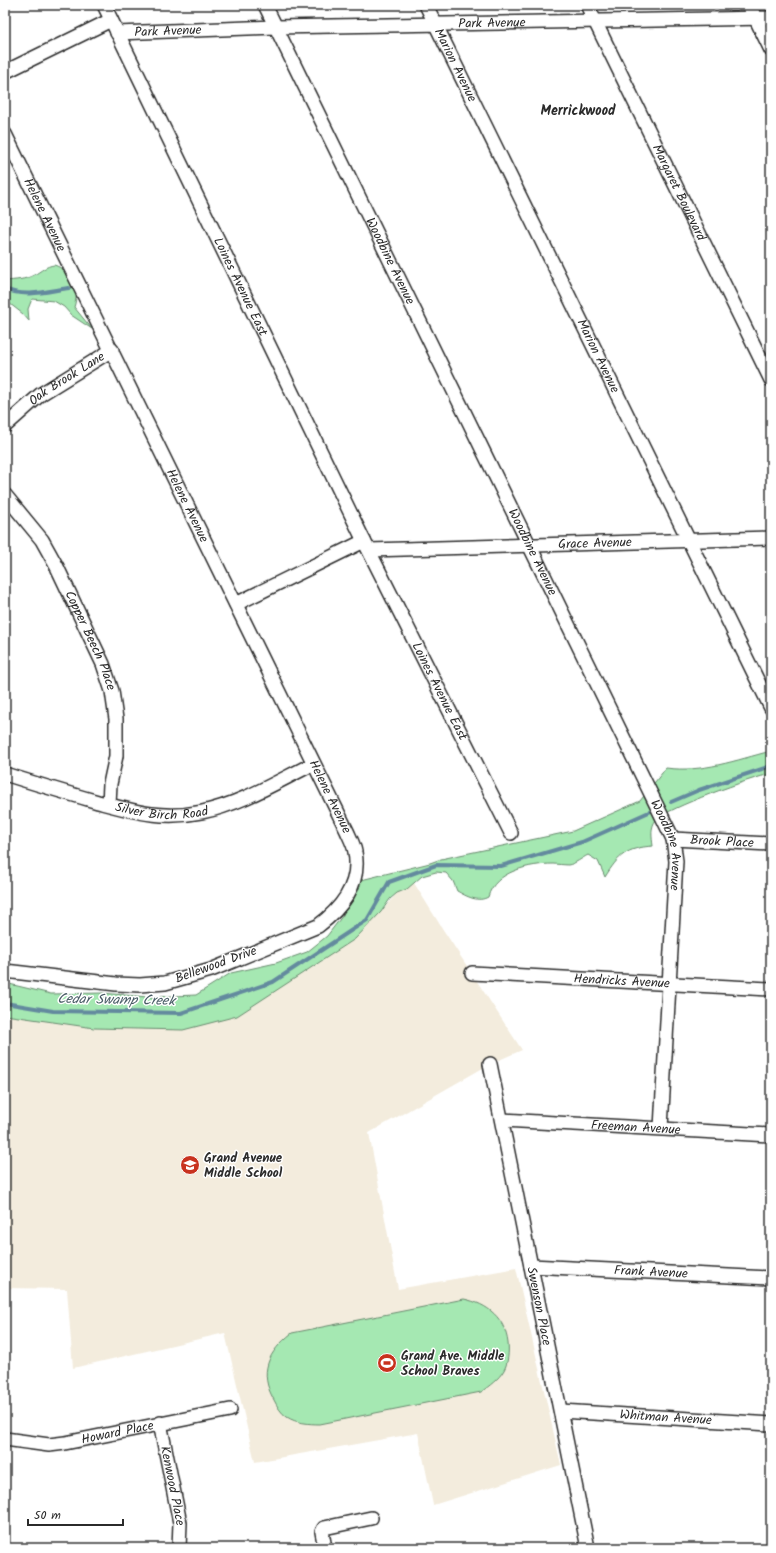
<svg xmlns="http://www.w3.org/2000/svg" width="776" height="1553" viewBox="0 0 776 1553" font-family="Kalam,sans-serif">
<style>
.built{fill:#f3ecdd}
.green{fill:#a5e8b2;stroke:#688a6e}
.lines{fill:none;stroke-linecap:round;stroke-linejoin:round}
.stream{stroke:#648a9e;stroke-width:4}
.street-casing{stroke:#2b2b2b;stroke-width:16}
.street{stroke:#fff;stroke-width:13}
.labels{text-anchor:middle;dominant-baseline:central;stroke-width:3;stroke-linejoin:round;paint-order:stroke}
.street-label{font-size:13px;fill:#2b2b2b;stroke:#fff}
.poi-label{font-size:13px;font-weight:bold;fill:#2b2b2b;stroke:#fff;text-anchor:start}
.neighbourhood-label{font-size:14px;font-weight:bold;fill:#2b2b2b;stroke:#fff}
.water-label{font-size:14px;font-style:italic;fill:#485b65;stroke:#fff}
</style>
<rect width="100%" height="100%" fill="#fff"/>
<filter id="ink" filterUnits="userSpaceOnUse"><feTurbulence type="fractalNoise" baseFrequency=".025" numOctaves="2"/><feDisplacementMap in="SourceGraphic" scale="8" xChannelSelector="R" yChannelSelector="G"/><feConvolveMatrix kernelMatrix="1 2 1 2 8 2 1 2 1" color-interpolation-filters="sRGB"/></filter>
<g filter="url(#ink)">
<path class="built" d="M414,883L442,928L522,1050L490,1064L369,1133L398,1289L516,1268L561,1465L433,1505L418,1433L255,1462L225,1333L73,1368L67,1289L7,1288L5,1015L94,1028L183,1030L381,912L397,893L407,889Z"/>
<g class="green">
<path d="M54,265C71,270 80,291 74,307L92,329L71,315L64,307L54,301L32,299L28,309L29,321L23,314L5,300V281C15,280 25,280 34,275C41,271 46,266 54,265Z"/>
<path d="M771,751V774C753,777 667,808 656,820C650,827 652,838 653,846C626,848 619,855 605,877L598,861L588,855C582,858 575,864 568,865C563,865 558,864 553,864C530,864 495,871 488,897C478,903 466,896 457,891L453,881L446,873L436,872L422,876L407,889L397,893L390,899L381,912L355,939L237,1016L183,1030L94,1028L5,1015V983L51,994L102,993L148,997L196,995L231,973L276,963L307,952L327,936L343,915L357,881L430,863L441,859L573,831L640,801L666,768C702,773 736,760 771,751Z"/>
<path d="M464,1299C488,1304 505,1318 508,1343C509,1352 508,1363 504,1370C499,1379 489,1386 481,1392L320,1424C309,1424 296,1423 287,1417C281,1413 277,1406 274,1400C258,1372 268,1352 292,1333Z"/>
</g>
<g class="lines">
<g class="stream">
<path d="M5,289C25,298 48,291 69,288"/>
<path d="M671,802L699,790L771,766"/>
<path d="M5,1003L53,1011L181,1013L273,982L367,920L389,882L436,865L501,866L582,842L649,812"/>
</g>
<g class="street-casing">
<g id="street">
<path id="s1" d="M104,5L364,541L511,833"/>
<path id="s2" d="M265,5L673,839L676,861L661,1128"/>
<path id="s3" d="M426,5L771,708"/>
<path id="s4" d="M587,5L771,380"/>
<path d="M749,5L771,50"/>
<path id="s5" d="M117,33L276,27L771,18"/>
<path d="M5,72L111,20"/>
<path id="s6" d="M5,134L347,831C350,838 354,845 355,852C361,884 342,908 318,926L211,970L165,983L140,985L116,984L5,971"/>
<path id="s7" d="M5,426L41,394L112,350"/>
<path id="s8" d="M5,495L42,540L57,567L103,664L112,691L116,719V756L110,784L109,804"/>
<path id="s9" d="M370,550L771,538"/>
<path d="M236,604L364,541"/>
<path id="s10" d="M5,774C36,784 67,793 98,802C136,812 163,820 202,812C241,804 278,781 313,764"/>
<path id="s11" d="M673,839L771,844"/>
<path id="s12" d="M472,973L771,989"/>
<path id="s13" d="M490,1064L588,1548"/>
<path id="s14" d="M502,1120L771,1135"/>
<path id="s15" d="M531,1266L771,1278"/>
<path id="s16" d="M561,1411L771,1424"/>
<path id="s17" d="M160,1423L180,1523L179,1548"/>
<path id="s18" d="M5,1439L49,1445L65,1443L230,1410"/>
<path d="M325,1548L322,1532L324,1528L371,1518"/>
</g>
</g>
<use href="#street" class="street"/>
</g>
</g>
<defs>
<g id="school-disc" transform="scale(1)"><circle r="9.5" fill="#c8321e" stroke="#fff"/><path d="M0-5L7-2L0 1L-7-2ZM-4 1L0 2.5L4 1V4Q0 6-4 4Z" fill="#fff"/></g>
<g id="stadium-disc" transform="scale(1)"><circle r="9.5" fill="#c8321e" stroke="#fff"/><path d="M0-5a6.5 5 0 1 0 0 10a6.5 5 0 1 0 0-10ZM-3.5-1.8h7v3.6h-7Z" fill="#fff"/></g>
</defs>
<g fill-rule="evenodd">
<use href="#school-disc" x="190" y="1165"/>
<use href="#stadium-disc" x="387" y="1363"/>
</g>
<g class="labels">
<g class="street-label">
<text stroke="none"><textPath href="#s5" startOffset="375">Park Avenue</textPath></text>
<text stroke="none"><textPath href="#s5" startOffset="51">Park Avenue</textPath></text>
<text stroke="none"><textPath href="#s3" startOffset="67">Marion Avenue</textPath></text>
<text stroke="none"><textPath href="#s4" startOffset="209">Margaret Boulevard</textPath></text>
<text stroke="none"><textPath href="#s6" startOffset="90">Helene Avenue</textPath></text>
<text stroke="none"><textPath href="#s2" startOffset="285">Woodbine Avenue</textPath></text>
<text stroke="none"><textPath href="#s1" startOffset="313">Loines Avenue East</textPath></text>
<text stroke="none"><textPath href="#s3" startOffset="391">Marion Avenue</textPath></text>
<text stroke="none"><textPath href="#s7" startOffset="78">Oak Brook Lane</textPath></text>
<text stroke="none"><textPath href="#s6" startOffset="414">Helene Avenue</textPath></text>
<text stroke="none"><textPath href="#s9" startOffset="225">Grace Avenue</textPath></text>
<text stroke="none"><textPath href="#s2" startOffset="609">Woodbine Avenue</textPath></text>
<text stroke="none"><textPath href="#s8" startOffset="170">Copper Beech Place</textPath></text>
<text stroke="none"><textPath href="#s1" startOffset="764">Loines Avenue East</textPath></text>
<text stroke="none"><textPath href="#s6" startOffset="738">Helene Avenue</textPath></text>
<text stroke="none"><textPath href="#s10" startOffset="162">Silver Birch Road</textPath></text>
<text stroke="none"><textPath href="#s11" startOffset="49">Brook Place</textPath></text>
<text stroke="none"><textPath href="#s2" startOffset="933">Woodbine Avenue</textPath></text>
<text transform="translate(216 965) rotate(-20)">Bellewood Drive</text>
<text stroke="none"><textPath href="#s12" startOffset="150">Hendricks Avenue</textPath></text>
<text stroke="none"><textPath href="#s14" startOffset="134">Freeman Avenue</textPath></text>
<text stroke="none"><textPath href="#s15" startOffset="120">Frank Avenue</textPath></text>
<text stroke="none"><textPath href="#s13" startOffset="247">Swenson Place</textPath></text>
<text stroke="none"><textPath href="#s16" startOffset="105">Whitman Avenue</textPath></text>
<text stroke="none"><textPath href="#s18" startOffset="114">Howard Place</textPath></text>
<text stroke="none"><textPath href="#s17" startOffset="64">Kenwood Place</textPath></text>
</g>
<g class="poi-label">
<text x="204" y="1158">Grand Avenue<tspan x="204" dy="15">Middle School</tspan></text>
<text x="401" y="1356">Grand Ave. Middle<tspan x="401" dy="15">School Braves</tspan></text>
</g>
<g class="neighbourhood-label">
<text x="578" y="111">Merrickwood</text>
</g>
<g class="water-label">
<text transform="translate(116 1000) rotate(1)">Cedar Swamp Creek</text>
</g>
</g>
<rect width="776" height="1553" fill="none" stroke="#fff" stroke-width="20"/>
<rect x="10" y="10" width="756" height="1533" fill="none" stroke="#2b2b2b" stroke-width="1.5" filter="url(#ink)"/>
<path d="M28 1519v6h95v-6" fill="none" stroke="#2b2b2b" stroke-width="2"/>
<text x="34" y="1519" font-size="12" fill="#2b2b2b" stroke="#ffffff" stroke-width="3" paint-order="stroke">50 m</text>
</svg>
